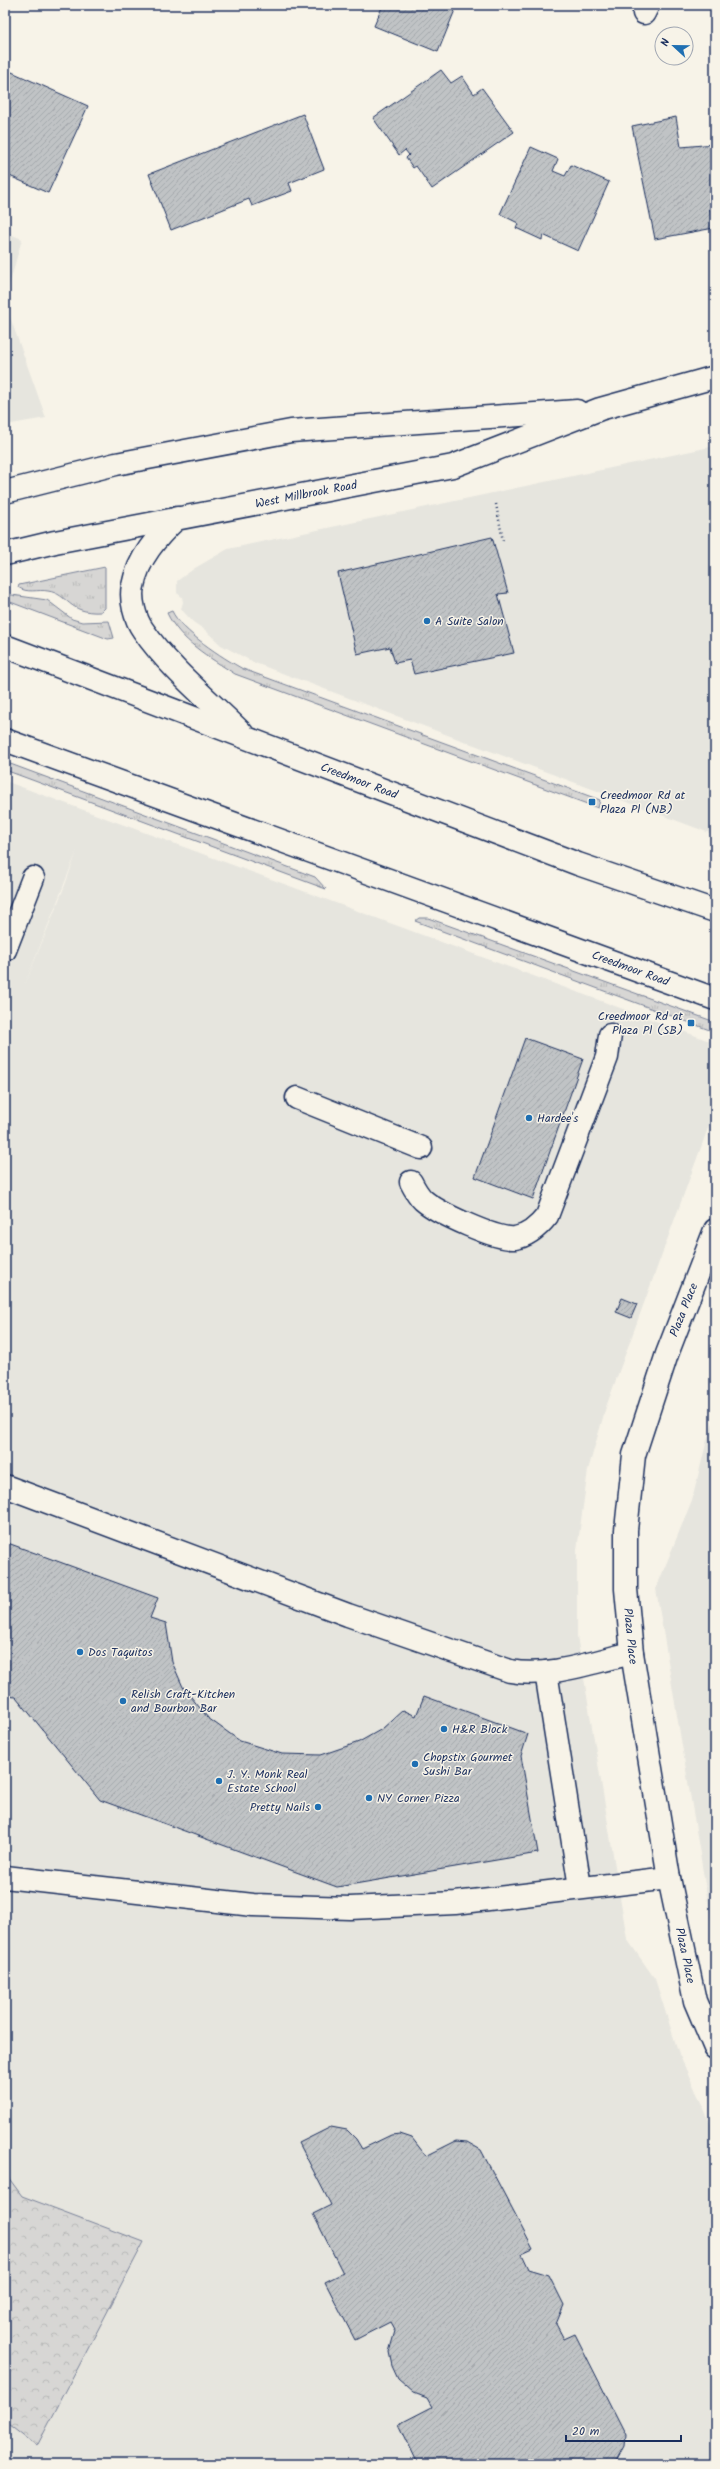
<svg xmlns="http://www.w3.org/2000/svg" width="720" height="2469" viewBox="0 0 720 2469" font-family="Kalam,sans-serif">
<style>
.built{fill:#e6e5de;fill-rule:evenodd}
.grass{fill:url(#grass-tufts);stroke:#798299}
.forest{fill:url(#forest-crowns);stroke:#798299}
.building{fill:url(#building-hatch);stroke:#1b2f5e}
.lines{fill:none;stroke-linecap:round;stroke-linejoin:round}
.minor-casing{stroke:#1b2f5e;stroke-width:25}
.major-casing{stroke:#1b2f5e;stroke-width:25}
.path{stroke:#1b2f5e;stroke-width:2.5;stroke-dasharray:1 3;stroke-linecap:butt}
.minor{stroke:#f7f3e8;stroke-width:22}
.major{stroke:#f7f3e8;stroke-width:22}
.poi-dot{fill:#1f6fb2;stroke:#f7f3e8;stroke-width:1.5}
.labels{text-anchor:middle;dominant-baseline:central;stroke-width:3;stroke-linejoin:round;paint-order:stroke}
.street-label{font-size:12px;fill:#1b2f5e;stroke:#f7f3e8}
.poi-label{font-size:12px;fill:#1b2f5e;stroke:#f7f3e8;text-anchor:start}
</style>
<defs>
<pattern id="grass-tufts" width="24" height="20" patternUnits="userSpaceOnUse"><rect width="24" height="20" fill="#d7d6d4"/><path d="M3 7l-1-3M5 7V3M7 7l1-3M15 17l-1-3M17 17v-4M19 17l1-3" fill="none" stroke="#b8b8b8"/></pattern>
<pattern id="forest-crowns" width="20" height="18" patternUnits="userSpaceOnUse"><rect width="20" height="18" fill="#d7d6d4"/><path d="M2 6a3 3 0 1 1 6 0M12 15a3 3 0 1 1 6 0" fill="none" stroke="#b8b8b8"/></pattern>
<pattern id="building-hatch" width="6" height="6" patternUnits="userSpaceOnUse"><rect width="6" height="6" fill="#c0c3c5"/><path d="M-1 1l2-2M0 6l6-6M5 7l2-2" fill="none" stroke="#a4a8ac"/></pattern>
</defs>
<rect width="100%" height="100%" fill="#f7f3e8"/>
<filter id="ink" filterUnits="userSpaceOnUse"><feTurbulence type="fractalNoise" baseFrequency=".025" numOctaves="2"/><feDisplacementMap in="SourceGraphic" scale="8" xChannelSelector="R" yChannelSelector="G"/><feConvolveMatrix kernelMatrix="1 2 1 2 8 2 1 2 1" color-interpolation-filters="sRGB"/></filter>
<g filter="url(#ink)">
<g class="built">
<path d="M5,232L22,239L5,300Z"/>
<path d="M5,303L46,418L5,425Z"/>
<path d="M715,446V835L255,663L221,645L205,630L193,622L181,609L183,602L182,597L177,593V581L195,568L228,549Z"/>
<path d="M5,781L715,1043V1109L606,1407L588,1470L577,1550V1636L627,1939L655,1979L679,2054L715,2133V2464H5ZM77,851L65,885L24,987Z"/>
<path d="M715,1417V1944L656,1589L692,1500L707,1440Z"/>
</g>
<g class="grass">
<path d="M105,567V608L101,612C67,614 69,594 48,591C38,589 27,594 18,587L19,585Z"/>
<path d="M5,594L47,600L72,619L82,622L109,621L114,638L108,639L5,600Z"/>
<path d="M172,611C181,631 223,658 243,669L600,800L598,808L235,674C209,657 180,641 167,613Z"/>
<path d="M5,762L315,877L326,889L5,770Z"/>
<path d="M419,918H428L715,1022V1032L415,921Z"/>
</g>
<path class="forest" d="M5,2173L22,2196L144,2242L37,2446L5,2421Z"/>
<g class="building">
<path d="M383,5H457L438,52L374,26Z"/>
<path d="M5,69L88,106L48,193L5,174Z"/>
<path d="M441,70L451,83L462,76L474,94L482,88L514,132L432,189L416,166L413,168L406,158L409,155L405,150L399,155L373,118Z"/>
<path d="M303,114L324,169L289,183L292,191L252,206L249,199L171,230L149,174Z"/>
<path d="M676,117L681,147L714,144L715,209H710L714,228L655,239L632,126Z"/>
<path d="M531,147L558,159L553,171L565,176L571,165L609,182L578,251L543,235L542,240L516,228L518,223L500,214Z"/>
<path d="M492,537L508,593L498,594L514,653L414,674L410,660L395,663L390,647L357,654L338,573Z"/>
<path d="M525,1038L583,1059L533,1199L475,1177Z"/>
<path d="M622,1298L637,1304L631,1318L616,1312Z"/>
<path d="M5,1542L158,1598L150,1618L166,1623L172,1662L183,1687L208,1718L240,1741L282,1754L321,1755L359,1742L382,1729L403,1710L416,1716L424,1696L528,1734L521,1756L538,1853L337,1887L100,1800L16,1697L5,1696Z"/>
<path d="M331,2127L347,2130L356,2139L362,2149L391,2135L400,2134L412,2138L426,2156L456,2141L467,2142L481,2150L533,2249L522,2254L529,2269L549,2275L564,2305L556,2324L564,2339L575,2334L626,2435L625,2446L618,2459L609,2464H418L399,2424L432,2407L427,2398L414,2393L398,2379L392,2366L389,2352L395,2331L390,2322L355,2340L325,2282L343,2273L313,2214L331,2205L299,2143Z"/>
</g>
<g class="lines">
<g class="minor-casing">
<g id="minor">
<path d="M644,13L648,5"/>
<path d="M5,950L33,878"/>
<path d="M297,1098L421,1148"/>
<path d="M411,1182C414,1188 418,1195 423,1200C438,1213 496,1240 515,1238C529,1236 539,1226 547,1216L607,1057L610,1035"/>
<path id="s1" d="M715,1230L667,1354L634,1455L626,1530V1589L632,1653L669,1878L695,2001L715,2048"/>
<path d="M5,1486L348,1615L510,1671C550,1678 592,1662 632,1653"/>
<path d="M546,1672L580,1887"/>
<path d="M5,1877L253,1905L350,1908L455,1903L669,1878"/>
</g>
</g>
<g class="major-casing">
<g id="major">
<path d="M5,492L116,464L291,431L577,411"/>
<path d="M177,518C157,537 138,558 133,586C130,599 135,619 143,630C169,668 209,700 242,733"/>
<path id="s2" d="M5,554L55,542L453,466L600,409L715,377"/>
<path id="s3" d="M5,646L578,864L715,911"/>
<path id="s4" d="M5,740L715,999"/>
</g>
</g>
<path class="path" d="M496,504L503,541"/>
<use href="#minor" class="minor"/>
<use href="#major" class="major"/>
</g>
</g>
<g class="poi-dot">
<circle cx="427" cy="621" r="4"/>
<rect x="588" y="798" width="8" height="8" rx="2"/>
<rect x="687" y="1019" width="8" height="8" rx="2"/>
<circle cx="529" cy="1118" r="4"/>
<circle cx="80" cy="1652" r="4"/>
<circle cx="123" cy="1701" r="4"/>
<circle cx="444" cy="1729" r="4"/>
<circle cx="415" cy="1764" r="4"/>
<circle cx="219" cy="1781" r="4"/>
<circle cx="369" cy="1798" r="4"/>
<circle cx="318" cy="1807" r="4"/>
</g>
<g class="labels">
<g class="street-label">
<text stroke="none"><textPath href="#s2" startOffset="307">West Millbrook Road</textPath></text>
<text stroke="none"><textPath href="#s3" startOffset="379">Creedmoor Road</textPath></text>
<text stroke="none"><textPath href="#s4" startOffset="666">Creedmoor Road</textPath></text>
<text transform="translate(684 1310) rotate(-68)">Plaza Place</text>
<text stroke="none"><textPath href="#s1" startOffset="421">Plaza Place</textPath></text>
<text stroke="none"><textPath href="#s1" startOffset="745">Plaza Place</textPath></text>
</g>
<g class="poi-label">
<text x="435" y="621">A Suite Salon</text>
<text x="600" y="795">Creedmoor Rd at<tspan x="600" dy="14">Plaza Pl (NB)</tspan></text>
<text x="683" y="1016" text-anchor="end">Creedmoor Rd at<tspan x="683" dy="14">Plaza Pl (SB)</tspan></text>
<text x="537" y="1118">Hardee's</text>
<text x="88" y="1652">Dos Taquitos</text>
<text x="131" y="1694">Relish Craft-Kitchen<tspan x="131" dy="14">and Bourbon Bar</tspan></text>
<text x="452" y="1729">H&amp;R Block</text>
<text x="423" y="1757">Chopstix Gourmet<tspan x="423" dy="14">Sushi Bar</tspan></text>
<text x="227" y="1774">J. Y. Monk Real<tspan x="227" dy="14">Estate School</tspan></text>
<text x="377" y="1798">NY Corner Pizza</text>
<text x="310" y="1807" text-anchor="end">Pretty Nails</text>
</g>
</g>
<rect width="720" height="2469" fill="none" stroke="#f7f3e8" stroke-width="20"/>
<rect x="10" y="10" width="700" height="2449" fill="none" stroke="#1b2f5e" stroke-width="1.5" filter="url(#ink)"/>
<g transform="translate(674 46) rotate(292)"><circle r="19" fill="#f7f3e8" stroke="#9fa5b1"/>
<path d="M0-3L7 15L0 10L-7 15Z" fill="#1f6fb2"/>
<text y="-6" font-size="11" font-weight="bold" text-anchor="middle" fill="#1b2f5e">N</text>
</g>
<path d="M566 2435v6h115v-6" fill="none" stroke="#1b2f5e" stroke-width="2"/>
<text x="572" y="2435" font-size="12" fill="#1b2f5e" stroke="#f7f3e8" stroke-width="3" paint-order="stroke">20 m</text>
</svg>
